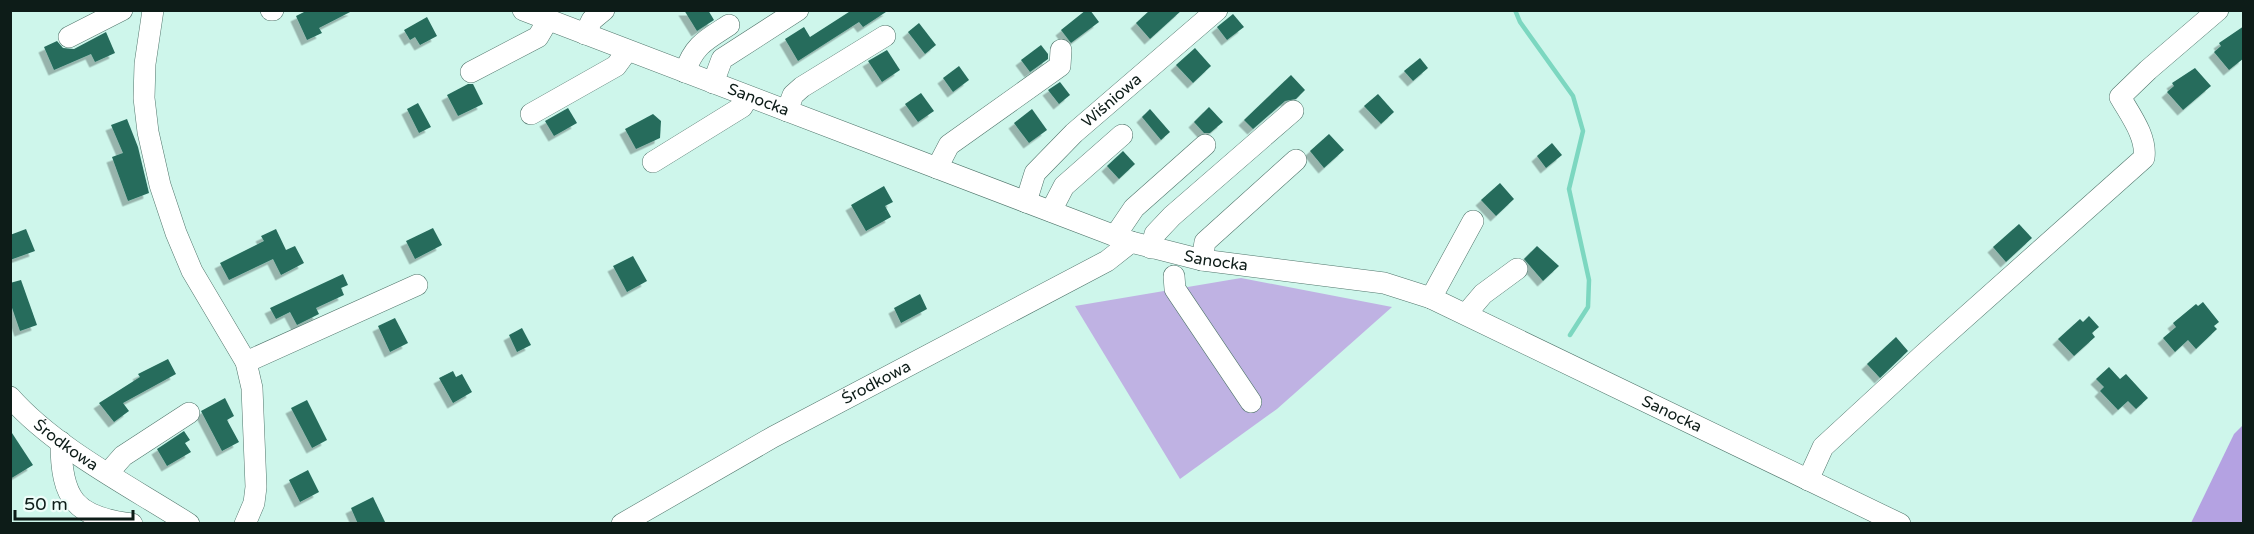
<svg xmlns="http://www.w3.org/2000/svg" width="2254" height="534" viewBox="0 0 2254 534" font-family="'Varela Round',sans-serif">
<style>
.green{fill:#bfb2e3}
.forest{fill:#b4a2e2}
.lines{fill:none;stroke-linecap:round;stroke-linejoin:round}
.stream{stroke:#7cd7c0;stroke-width:4.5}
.building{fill:#256c5c;filter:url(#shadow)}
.minor-casing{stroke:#51766c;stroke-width:22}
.minor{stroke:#fff;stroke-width:21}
.labels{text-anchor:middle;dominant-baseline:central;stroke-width:6;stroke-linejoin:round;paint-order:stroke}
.street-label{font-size:16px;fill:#0d1c18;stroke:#eefdf9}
</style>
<defs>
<filter id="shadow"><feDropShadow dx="-5.5" dy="5.5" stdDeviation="0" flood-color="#0004"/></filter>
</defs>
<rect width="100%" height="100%" fill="#cef6eb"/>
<path class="green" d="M1241,278L1392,307L1277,409L1180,479L1075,306Z"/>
<path class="forest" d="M2243,425V523H2191L2234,434Z"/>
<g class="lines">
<path class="stream" d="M1515,10L1520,22L1573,96L1583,131L1569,189L1589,280L1588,307L1570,335"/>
</g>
<g class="building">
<path d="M308,10H354L319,28L322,33L307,40L296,16Z"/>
<path d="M684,10H708L714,20L697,31Z"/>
<path d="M852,10H889L863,27L859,22L798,61L785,39L804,27L810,37Z"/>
<path d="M1086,10H1090L1099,22L1071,43L1061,30Z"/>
<path d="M1150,10H1182L1150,39L1136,23Z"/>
<path d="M1233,14L1244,27L1227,40L1217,27Z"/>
<path d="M427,17L437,36L420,45L415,37L410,40L404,30Z"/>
<path d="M919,23L936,45L925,54L908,32Z"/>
<path d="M2244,26V58L2229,70L2214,52L2221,46L2219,43Z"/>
<path d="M106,32L115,53L95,62L91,54L54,70L44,47L57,41L63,48L74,49Z"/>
<path d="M1041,45L1048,54V59L1030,72L1021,60Z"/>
<path d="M1195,48L1211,66L1193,83L1176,65Z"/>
<path d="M887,50L900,70L882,82L868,61Z"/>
<path d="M1420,58L1428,68L1413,81L1404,71Z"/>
<path d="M959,66L969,80L953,92L943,78Z"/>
<path d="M2195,68L2211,86L2183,110L2167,92L2174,86L2172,83Z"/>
<path d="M1291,75L1305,90L1296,99L1285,101L1253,129L1244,120Z"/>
<path d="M1060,82L1070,95L1059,104L1048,90Z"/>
<path d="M468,84H473L483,104L458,116L447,95Z"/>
<path d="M921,93L934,111L918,122L905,104Z"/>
<path d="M1378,94L1394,112L1381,124L1364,106Z"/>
<path d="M418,103L431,127L419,133L407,109Z"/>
<path d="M1209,107L1223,122L1210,133H1204L1194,122Z"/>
<path d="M568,108L577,123L554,136L545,121Z"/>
<path d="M1032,109L1047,130L1029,143L1014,123Z"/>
<path d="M1150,109L1170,132L1161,140L1142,117Z"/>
<path d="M653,114L661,121L660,138L636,149L625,129Z"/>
<path d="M127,119L138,147L149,193L128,201L112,157L123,153L111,125Z"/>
<path d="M1329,134L1344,150L1324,168L1310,151Z"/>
<path d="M1552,143L1562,155L1546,168L1537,156Z"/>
<path d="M1123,151L1135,164L1119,179L1107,166Z"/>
<path d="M1500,183L1514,199L1496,216L1481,200Z"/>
<path d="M884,186L893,202L885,206L891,217L866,231L851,205Z"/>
<path d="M2019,224L2032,238L2006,262L1993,247Z"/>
<path d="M433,228L442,245L415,259L406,241Z"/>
<path d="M26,229L35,251L10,260V235Z"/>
<path d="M276,229L286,250L295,246L304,263L281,275L273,259L229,280L220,263L264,241L261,236Z"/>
<path d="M1537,246L1559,266L1543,281L1524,259Z"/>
<path d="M633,256L647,281L627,292L613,266Z"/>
<path d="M343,274L348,285L341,288L344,295L316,308L319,314L297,325L290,312L276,319L270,308Z"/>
<path d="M21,280L37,325L20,331L10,302V283Z"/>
<path d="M920,294L927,309L901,323L894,308Z"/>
<path d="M2203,302L2219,322L2214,326L2217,329L2196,349L2188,340L2175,352L2163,338L2176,327L2173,323L2196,304L2198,306Z"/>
<path d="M2089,316L2099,327L2092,333L2095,337L2074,356L2058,339L2080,319L2083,322Z"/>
<path d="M395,318L408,343L390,352L378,326Z"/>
<path d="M522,328L531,345L517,352L509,335Z"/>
<path d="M1896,337L1908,351L1880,378L1867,364Z"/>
<path d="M168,359L176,374L123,403L129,411L114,422L99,403L140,377L138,374Z"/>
<path d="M2109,367L2120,379L2126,374L2148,398L2136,409L2128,401L2118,410L2100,391L2104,387L2096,379Z"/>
<path d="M453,371L456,377L462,374L472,392L453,403L439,378Z"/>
<path d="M225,398L234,416L227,420L239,442L222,451L201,411Z"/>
<path d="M307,400L327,440L312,448L291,408Z"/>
<path d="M10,430L33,465L10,479Z"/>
<path d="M184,431L190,440L185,443L191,452L167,466L157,449Z"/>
<path d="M308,470L319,492L300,502L289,480Z"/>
<path d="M373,497L386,524H358L351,508Z"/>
</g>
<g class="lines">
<g class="minor-casing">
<g id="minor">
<path d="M153,10L145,64L144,98L148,132L160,185L176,233L192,271L246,362L252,388L256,487L254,503L245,524"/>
<path d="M271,10H273"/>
<path id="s1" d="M523,10L1131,242L1202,260L1384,283L1431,298L1900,524"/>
<path d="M585,34L592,20L604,10"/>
<path d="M69,37L122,10"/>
<path d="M471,72L538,37L548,20"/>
<path d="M685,72C694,45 706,40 729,25"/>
<path d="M713,83L722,59L798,10"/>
<path d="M787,111L793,95L802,87L885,36"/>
<path d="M531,114L616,66L627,51"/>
<path d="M653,162L742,107L748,97"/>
<path d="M937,168L949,145L1060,66L1061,50"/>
<path id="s2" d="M1026,202L1035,173L1074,133L1217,10"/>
<path d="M1051,211L1064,186L1122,135"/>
<path d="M1115,236L1134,208L1205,145"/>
<path d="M1151,248L1155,234L1172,216L1293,111"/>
<path d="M1202,260L1205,242L1296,160"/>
<path d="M1174,276L1175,289L1251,402"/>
<path d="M1431,298L1473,221"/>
<path d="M1466,314L1483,294L1517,269"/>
<path d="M246,362L417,285"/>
<path id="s3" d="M10,397C56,449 130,486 189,524"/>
<path d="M61,442C61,499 75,517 132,524"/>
<path d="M109,472L123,456L189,413"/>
<path d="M1808,480L1823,447L1924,354L2144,158C2147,137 2131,116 2120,97L2148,70L2218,10"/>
<path id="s4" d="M622,524L773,437L1107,261L1131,242"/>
</g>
</g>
<use href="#minor" class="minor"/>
</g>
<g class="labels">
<g class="street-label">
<text stroke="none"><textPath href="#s2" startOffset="136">Wiśniowa</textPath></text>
<text stroke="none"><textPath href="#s1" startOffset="252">Sanocka</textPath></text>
<text stroke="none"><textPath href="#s1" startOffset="738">Sanocka</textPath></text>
<text stroke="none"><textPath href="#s4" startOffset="291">Środkowa</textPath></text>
<text stroke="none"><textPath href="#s1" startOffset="1224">Sanocka</textPath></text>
<text stroke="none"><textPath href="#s3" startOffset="74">Środkowa</textPath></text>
</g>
</g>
<rect width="2254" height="534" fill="none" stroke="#0d1c18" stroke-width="24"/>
<path d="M15 510v9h118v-9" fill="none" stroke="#0d1c18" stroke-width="3"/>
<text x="24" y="510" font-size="18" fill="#0d1c18" stroke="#eefdf9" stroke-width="4.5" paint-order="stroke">50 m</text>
</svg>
